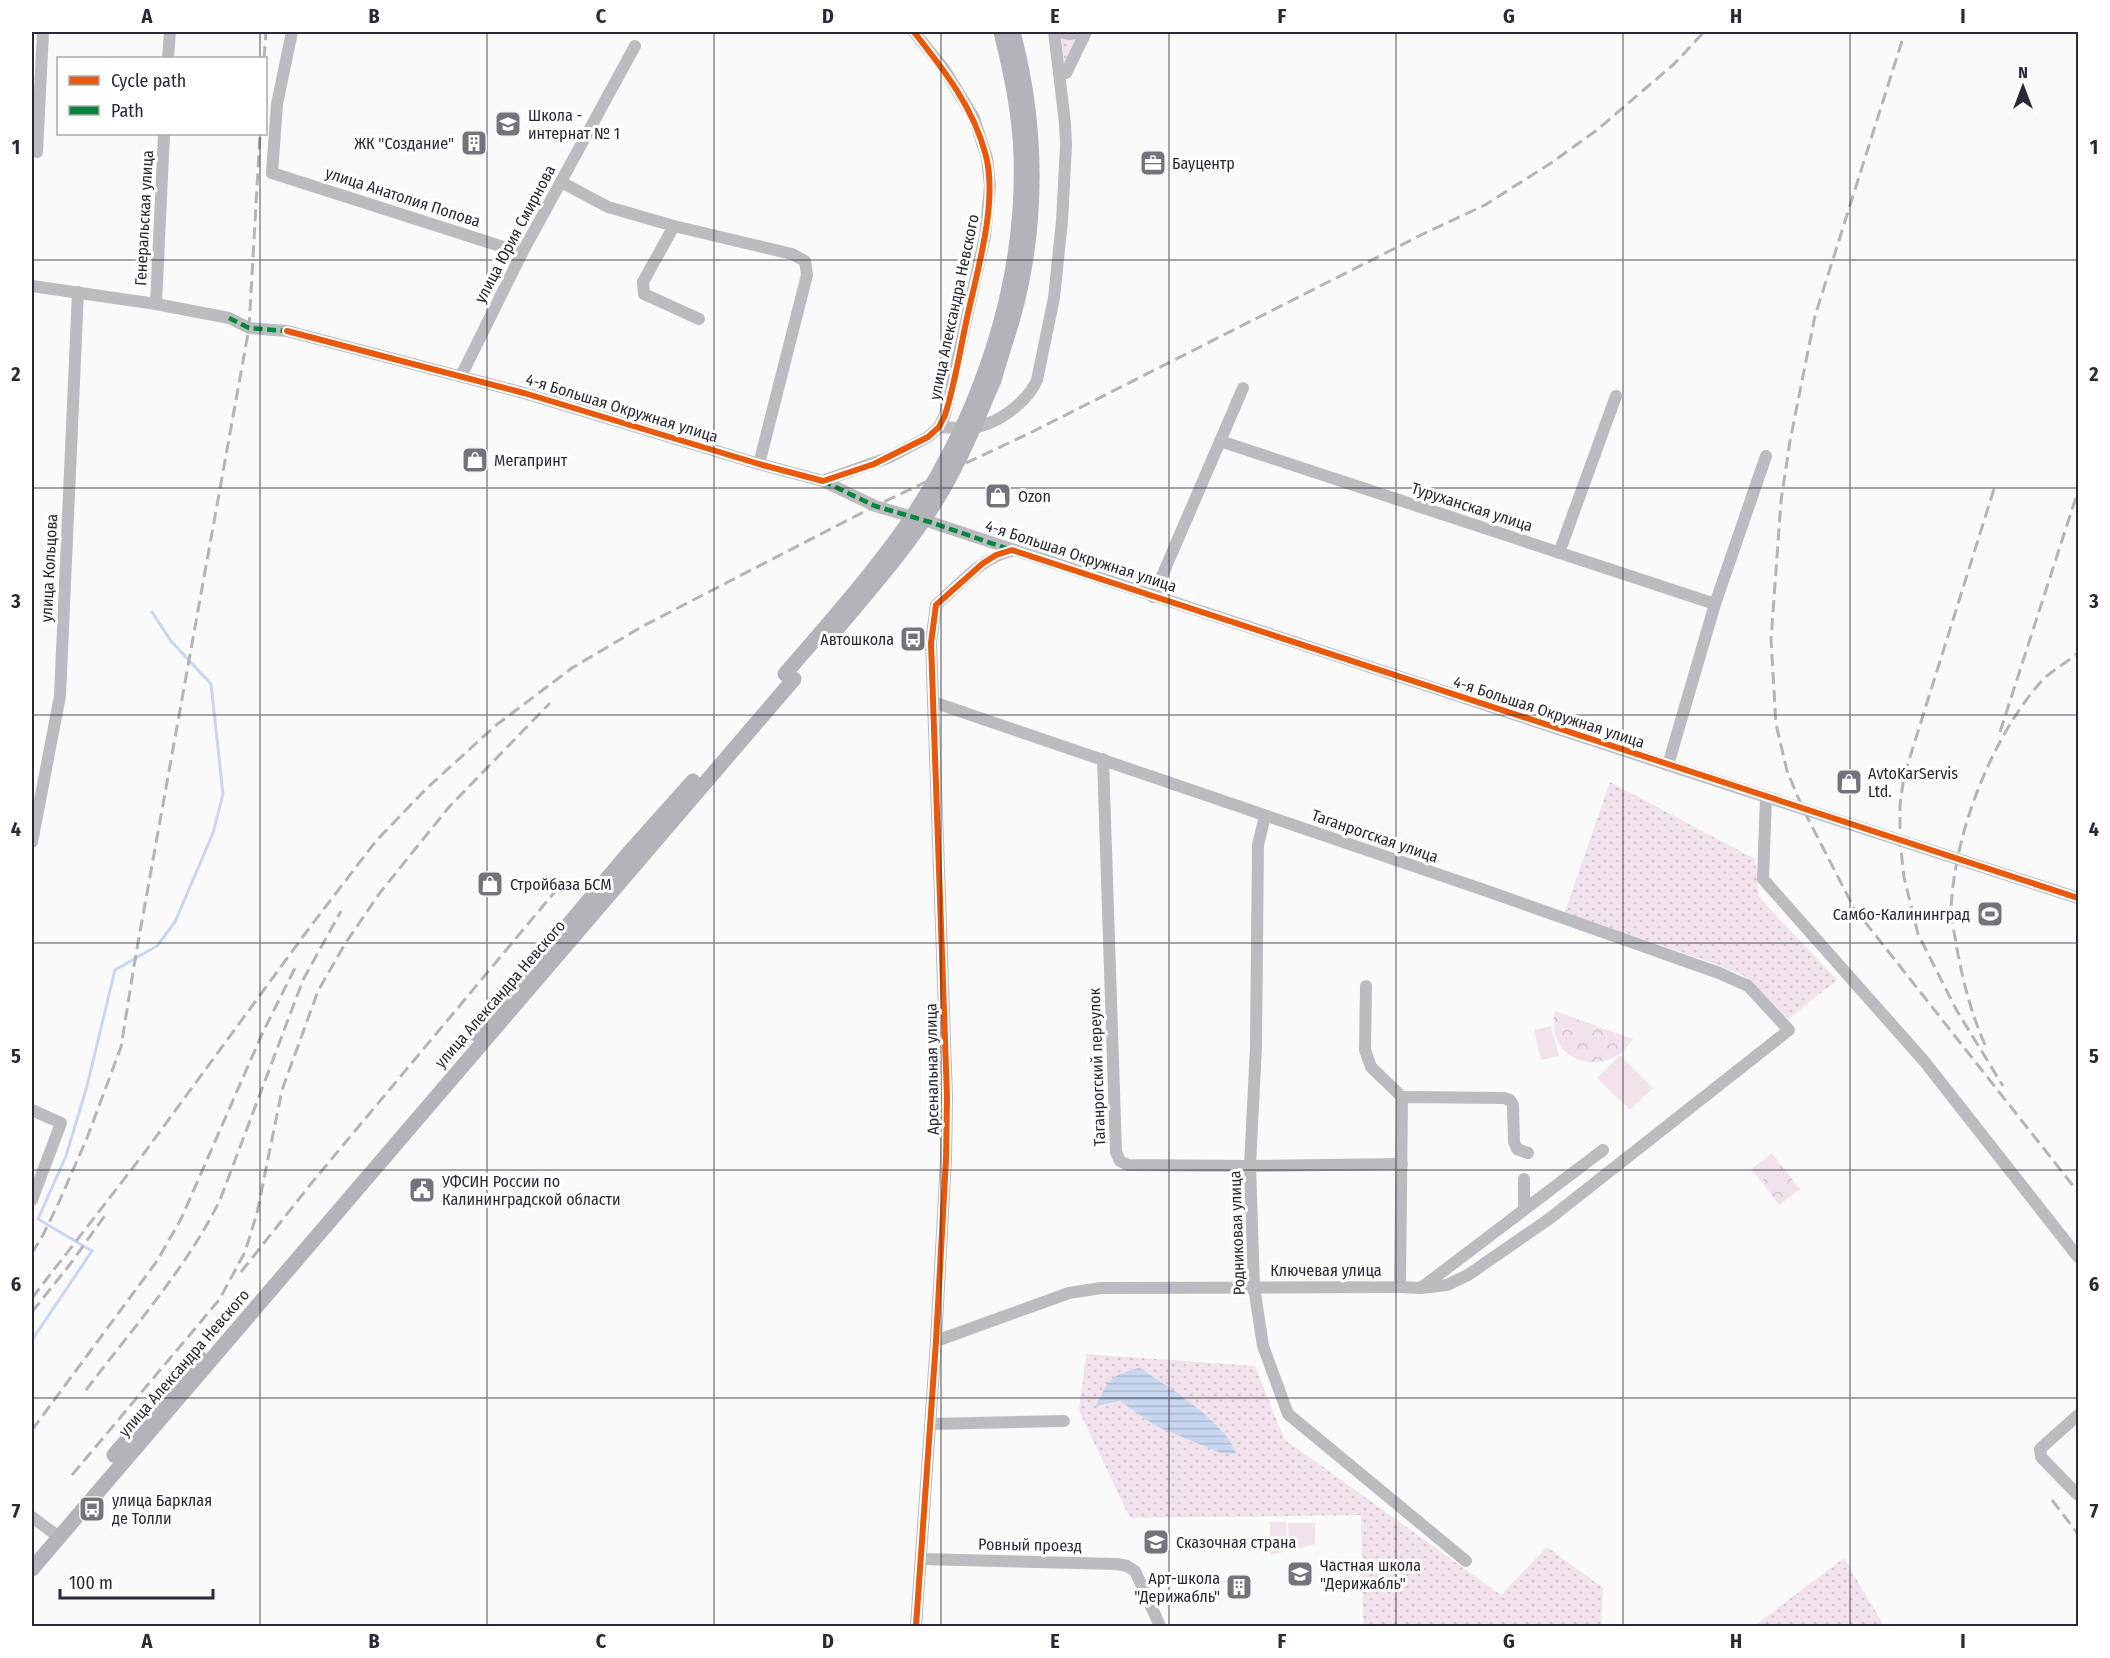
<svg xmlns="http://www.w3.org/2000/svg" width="2110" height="1658" viewBox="0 0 2110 1658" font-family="'Fira Sans Condensed',sans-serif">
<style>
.grass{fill:url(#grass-dots)}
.park{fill:url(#park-crowns)}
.pitch{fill:#f1e2ec}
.water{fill:url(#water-rules)}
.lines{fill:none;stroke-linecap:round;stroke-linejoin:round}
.stream{stroke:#c8d6f0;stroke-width:3}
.minor{stroke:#bcbcc0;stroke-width:12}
.major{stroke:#b3b4b9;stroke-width:15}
.rail{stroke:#b5b5b9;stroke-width:3;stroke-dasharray:12 6;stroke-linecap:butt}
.major-bridge{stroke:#b3b4b9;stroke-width:15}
.quiet{stroke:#00873e;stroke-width:4.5;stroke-dasharray:9 4.5;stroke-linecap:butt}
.cycleway-casing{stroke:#fff;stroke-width:10}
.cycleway{stroke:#e8590c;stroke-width:6}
.grid{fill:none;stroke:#2c2835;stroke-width:1.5;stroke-opacity:0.55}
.labels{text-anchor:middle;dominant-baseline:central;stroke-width:6;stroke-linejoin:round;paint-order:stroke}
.poi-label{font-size:16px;fill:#2c2835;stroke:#fff;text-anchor:start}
.street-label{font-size:16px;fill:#2c2835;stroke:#fff}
.neatline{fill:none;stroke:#2c2835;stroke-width:2}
.grid-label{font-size:20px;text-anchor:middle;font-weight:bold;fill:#2c2835}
</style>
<defs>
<pattern id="grass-dots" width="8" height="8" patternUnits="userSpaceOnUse" patternTransform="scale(1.5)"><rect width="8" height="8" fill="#f1e2ec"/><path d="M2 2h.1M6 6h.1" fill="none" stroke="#cfc2cb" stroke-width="1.8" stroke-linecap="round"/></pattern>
<pattern id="park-crowns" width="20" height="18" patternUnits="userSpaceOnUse" patternTransform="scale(1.5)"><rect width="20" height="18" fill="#f1e2ec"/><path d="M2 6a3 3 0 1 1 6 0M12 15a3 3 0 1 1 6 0" fill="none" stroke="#cfc2cb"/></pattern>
<pattern id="water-rules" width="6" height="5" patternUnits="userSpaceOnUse" patternTransform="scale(1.5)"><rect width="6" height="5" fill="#c8d6f0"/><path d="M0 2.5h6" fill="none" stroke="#acb8ce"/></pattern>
</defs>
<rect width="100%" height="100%" fill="#fafafa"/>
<g class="grass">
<path d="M1078,37L1064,67L1061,38Z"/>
<path d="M1610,782L1755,859L1759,897L1837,980L1788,1019L1767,997L1743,975L1696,957L1564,914Z"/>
<path d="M1086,1354L1255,1366L1284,1439L1501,1595L1547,1547L1603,1588L1601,1626H1363L1361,1515L1130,1518L1079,1411Z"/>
<path d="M1844,1558L1884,1626H1754Z"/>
</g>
<g class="park">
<path d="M1555,1011L1633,1039C1606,1081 1544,1063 1555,1011Z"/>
<path d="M1781,1165L1800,1189L1779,1205L1761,1181Z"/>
</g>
<g class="pitch">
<path d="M1551,1026L1559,1056L1541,1060L1534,1030Z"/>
<path d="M1620,1055L1653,1088L1630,1110L1597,1078Z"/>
<path d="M1772,1153L1781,1165L1761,1181L1751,1169Z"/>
<path d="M1270,1522H1286L1287,1551L1270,1555Z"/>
<path d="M1288,1523H1315V1544L1289,1551Z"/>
</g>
<path class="water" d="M1139,1368C1164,1384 1230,1425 1236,1454L1221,1453L1156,1426L1120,1401L1096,1406C1108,1380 1111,1375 1139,1368Z"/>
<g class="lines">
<path class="stream" d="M32,1340L92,1251L38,1219L66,1156L87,1086L115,970L157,946L175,922L213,833L223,794L211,684L171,641L152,612"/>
<g class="minor">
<path d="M292,32L277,104L272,173L522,253"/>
<path d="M1061,32L1069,34L1082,32"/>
<path d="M168,58L170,32"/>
<path d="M1060,74L1066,73L1086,32"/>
<path d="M37,152L43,32"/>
<path d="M561,182L608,207L674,226L792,254L805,261L807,275L759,464"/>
<path d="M674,226L643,282L644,294L699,319"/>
<path d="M32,286L156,304L229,318L249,328L287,331L524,393L759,464L823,481L890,457L928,437L939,427L945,415L985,236L990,186L987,158L974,118L944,69L914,32"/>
<path d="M156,304L164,134"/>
<path d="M461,376L522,253L635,46"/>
<path d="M939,427C955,428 973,430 987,424C1006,417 1029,399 1037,380L1054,298L1062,221L1066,146L1065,123L1054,32"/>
<path d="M1220,441L1715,604L1668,765"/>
<path d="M823,481L875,506L930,522L1668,765L2078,898"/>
<path d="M1559,553L1616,396"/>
<path d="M1153,597L1243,388"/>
<path d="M1715,604L1766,456"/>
<path d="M933,702L1487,891L1719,973L1748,986L1789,1030L1549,1219L1468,1275L1447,1285L1421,1288"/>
<path d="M1103,759L1116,1152L1120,1161L1128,1165L1250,1166L1402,1164"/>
<path d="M1766,797L1763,879L1924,1061L2078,1257"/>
<path d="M1265,816L1258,845L1256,1046L1250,1166L1254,1287L1263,1346L1288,1414L1466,1561"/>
<path d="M32,842L60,696L78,292"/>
<path d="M1366,986L1365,1050L1371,1067L1402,1097"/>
<path d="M32,1110L61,1123L32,1200"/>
<path d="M1524,1209V1179"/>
<path d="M1400,1287L1421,1288L1603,1150"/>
<path d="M936,1341L1069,1293L1101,1288L1400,1287L1402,1097L1504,1098L1510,1100L1513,1105L1514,1142L1517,1149L1528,1153"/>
<path d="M2078,1415L2040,1449L2041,1457L2078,1495"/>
<path d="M931,1424L1064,1421"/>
<path d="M32,1517L59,1537"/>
<path d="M922,1559L1117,1564L1127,1566L1135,1571L1160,1626"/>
<path d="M916,1626L936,1341L946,1159L947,1097L931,643L936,605C959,585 981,558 1011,551"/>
</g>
<g class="major">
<path d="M994,380C1000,359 1007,339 1013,318C1039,225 1038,125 1013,32"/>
<path d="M476,1034L626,856L693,781"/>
<path d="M114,1455L199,1357"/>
<path d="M32,1569L794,679"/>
</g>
<g class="rail">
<path d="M1902,41L1815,316L1790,441L1781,501L1771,640L1776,724L1787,771L1803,809L1854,908L2078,1192"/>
<path d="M264,58L266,32"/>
<path d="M1994,489L1904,776L1900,804V841L1904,877L1918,934L1957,1011L2003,1086"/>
<path d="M2000,732L2078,491"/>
<path d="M1985,1045C1970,1010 1963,981 1956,944C1955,933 1951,922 1951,912C1953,837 1990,741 2039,684C2049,672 2066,663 2078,653"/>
<path d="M32,1253L43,1235L59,1202L87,1138L121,1047L136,954L249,328L260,134"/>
<path d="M241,1272L314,1180L563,882"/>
<path d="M32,1298L142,1156L310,927L376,841L427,788L495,726L572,668L643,626L875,506L1034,431L1423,234L1485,205L1551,163L1597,130L1674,64L1704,32"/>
<path d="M32,1312L71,1263L106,1214"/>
<path d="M86,1390C132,1329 186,1269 220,1200L303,980L341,911"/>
<path d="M32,1430L157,1261L181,1219L263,1032L295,968"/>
<path d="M72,1475L219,1300L245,1252L257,1213L282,1090L318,991L345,944L379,894L449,807L550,703"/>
<path d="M2052,1500L2078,1534"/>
</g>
<g class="major-bridge">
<path d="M837,629C873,586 912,542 941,493C962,457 978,418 994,380"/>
<path d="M785,674C827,625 871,576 908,523C980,416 1025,286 1021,157C1020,114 1011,73 1001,32"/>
</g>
<g class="quiet">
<path d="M229,318L249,328L287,331"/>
<path d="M823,481L875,506L930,522L1008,549"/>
</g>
<g class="cycleway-casing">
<g id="cycleway">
<path d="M287,331L524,393L759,464L823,481L874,464L928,437L939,427L945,415C955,384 960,350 967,318C977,271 998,203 986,156C974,108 944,70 914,32"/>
<path d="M916,1626L936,1341L946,1159L947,1097L931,643L936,605L982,564L996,555L1012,550L2078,898"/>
</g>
</g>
<use href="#cycleway" class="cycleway"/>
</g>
<path class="grid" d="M260,32V58M487,32V1626M714,32V1626M941,32V1626M1169,32V1626M1396,32V1626M1623,32V1626M1850,32V1626M260,134V1626M32,260H2078M32,488H2078M32,715H2078M32,943H2078M32,1170H2078M32,1398H2078"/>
<defs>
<g id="school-square" transform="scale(1.35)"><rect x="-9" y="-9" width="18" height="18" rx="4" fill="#74727a" stroke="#fff"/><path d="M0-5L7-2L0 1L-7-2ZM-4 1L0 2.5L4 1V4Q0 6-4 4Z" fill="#fff"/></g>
<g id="building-square" transform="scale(1.35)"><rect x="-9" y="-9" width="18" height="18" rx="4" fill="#74727a" stroke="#fff"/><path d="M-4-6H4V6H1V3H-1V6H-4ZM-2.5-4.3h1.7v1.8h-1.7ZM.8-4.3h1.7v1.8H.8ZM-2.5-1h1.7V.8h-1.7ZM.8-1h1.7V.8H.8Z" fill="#fff"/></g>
<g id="office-square" transform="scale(1.35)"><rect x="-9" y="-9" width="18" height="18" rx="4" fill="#74727a" stroke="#fff"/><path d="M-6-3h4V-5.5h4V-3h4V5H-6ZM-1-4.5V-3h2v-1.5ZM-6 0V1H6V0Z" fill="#fff"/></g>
<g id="shop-square" transform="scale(1.35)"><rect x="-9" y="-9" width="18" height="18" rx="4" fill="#74727a" stroke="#fff"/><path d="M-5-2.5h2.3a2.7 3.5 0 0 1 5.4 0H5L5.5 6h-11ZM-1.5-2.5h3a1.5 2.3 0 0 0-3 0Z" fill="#fff"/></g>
<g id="bus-square" transform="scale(1.35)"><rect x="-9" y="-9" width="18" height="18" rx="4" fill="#74727a" stroke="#fff"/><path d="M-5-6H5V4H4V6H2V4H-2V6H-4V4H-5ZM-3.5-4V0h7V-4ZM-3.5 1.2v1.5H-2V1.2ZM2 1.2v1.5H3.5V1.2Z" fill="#fff"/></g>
<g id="stadium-square" transform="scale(1.35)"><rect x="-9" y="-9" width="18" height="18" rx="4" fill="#74727a" stroke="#fff"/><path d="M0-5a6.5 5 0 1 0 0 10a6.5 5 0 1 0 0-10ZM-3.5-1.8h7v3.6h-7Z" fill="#fff"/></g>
<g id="civic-square" transform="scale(1.35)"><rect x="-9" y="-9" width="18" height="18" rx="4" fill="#74727a" stroke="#fff"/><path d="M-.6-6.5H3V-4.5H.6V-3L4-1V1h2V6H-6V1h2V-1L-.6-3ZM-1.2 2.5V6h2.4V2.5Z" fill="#fff"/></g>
</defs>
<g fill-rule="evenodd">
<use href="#school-square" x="508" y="124"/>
<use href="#building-square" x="474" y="143"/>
<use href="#office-square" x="1153" y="163"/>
<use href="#shop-square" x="475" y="460"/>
<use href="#shop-square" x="998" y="496"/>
<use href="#bus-square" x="913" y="639"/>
<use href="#shop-square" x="1849" y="782"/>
<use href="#shop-square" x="490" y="884"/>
<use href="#stadium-square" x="1990" y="914"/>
<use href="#civic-square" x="422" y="1190"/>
<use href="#bus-square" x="92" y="1509"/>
<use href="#school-square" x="1156" y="1542"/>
<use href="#school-square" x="1300" y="1574"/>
<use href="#building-square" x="1239" y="1587"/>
</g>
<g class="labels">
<g class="poi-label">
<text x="528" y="115">Школа -<tspan x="528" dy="18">интернат № 1</tspan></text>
<text x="454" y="143" text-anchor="end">ЖК "Создание"</text>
<text x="1172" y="163">Бауцентр</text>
<text x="494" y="460">Мегапринт</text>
<text x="1018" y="496">Ozon</text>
<text x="894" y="639" text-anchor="end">Автошкола</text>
<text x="1868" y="773">AvtoKarServis<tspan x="1868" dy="18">Ltd.</tspan></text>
<text x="510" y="884">Стройбаза БСМ</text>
<text x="1970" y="914" text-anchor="end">Самбо-Калининград</text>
<text x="442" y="1181">УФСИН России по<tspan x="442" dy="18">Калининградской области</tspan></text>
<text x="112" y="1500">улица Барклая<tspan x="112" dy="18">де Толли</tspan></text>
<text x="1176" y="1542">Сказочная страна</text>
<text x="1320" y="1565">Частная школа<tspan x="1320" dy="18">"Дерижабль"</tspan></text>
<text x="1220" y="1578" text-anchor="end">Арт-школа<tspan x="1220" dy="18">"Дерижабль"</tspan></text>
</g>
<g class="street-label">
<text transform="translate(403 197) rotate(18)">улица Анатолия Попова</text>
<text transform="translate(144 218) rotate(-87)">Генеральская улица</text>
<text transform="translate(515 234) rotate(-62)">улица Юрия Смирнова</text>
<text transform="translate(954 307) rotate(-78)">улица Александра Невского</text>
<text transform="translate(622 408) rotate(17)">4-я Большая Окружная улица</text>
<text transform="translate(1472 507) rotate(18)">Туруханская улица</text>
<text transform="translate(1081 556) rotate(18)">4-я Большая Окружная улица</text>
<text transform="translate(49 568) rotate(-87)">улица Кольцова</text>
<text transform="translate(1549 712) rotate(18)">4-я Большая Окружная улица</text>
<text transform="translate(1375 836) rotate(19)">Таганрогская улица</text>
<text transform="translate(500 994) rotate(-49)">улица Александра Невского</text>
<text transform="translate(1097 1067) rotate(-92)">Таганрогский переулок</text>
<text transform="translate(932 1069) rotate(-91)">Арсенальная улица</text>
<text transform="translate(1237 1233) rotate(-92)">Родниковая улица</text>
<text x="1326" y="1270">Ключевая улица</text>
<text transform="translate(184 1363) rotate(-49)">улица Александра Невского</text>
<text transform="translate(1030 1545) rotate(1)">Ровный проезд</text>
</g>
</g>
<rect width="2110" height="1658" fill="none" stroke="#ffffff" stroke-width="66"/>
<rect x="57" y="57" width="210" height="78" fill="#ffffff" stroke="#aba9ae" stroke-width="1.5"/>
<rect x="69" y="76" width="30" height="9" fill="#e8590c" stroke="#aba9ae" stroke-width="1.5"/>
<text x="111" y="87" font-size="18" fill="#2c2835">Cycle path</text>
<rect x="69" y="106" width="30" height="9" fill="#00873e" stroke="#aba9ae" stroke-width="1.5"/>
<text x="111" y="117" font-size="18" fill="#2c2835">Path</text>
<g transform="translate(2023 87)" stroke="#ffffff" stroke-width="4.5" paint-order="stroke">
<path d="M0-4.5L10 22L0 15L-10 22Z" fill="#2c2835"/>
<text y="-9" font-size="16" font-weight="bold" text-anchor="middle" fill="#2c2835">N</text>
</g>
<path d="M60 1589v9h153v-9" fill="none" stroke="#2c2835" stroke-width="3"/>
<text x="69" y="1589" font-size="18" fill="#2c2835" stroke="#ffffff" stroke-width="4.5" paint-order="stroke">100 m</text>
<rect x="33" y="33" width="2044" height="1592" class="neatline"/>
<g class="grid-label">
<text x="147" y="23">A</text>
<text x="374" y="23">B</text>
<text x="601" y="23">C</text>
<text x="828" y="23">D</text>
<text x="1055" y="23">E</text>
<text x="1282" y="23">F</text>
<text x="1509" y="23">G</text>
<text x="1736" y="23">H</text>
<text x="1963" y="23">I</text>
<text x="16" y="154">1</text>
<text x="2094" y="154">1</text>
<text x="16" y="381">2</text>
<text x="2094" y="381">2</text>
<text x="16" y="608">3</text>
<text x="2094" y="608">3</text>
<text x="16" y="836">4</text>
<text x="2094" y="836">4</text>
<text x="16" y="1063">5</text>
<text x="2094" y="1063">5</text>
<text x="16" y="1291">6</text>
<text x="2094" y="1291">6</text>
<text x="16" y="1518">7</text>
<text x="2094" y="1518">7</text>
<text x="147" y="1648">A</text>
<text x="374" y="1648">B</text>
<text x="601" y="1648">C</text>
<text x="828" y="1648">D</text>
<text x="1055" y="1648">E</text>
<text x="1282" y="1648">F</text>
<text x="1509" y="1648">G</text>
<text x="1736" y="1648">H</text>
<text x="1963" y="1648">I</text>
</g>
</svg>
